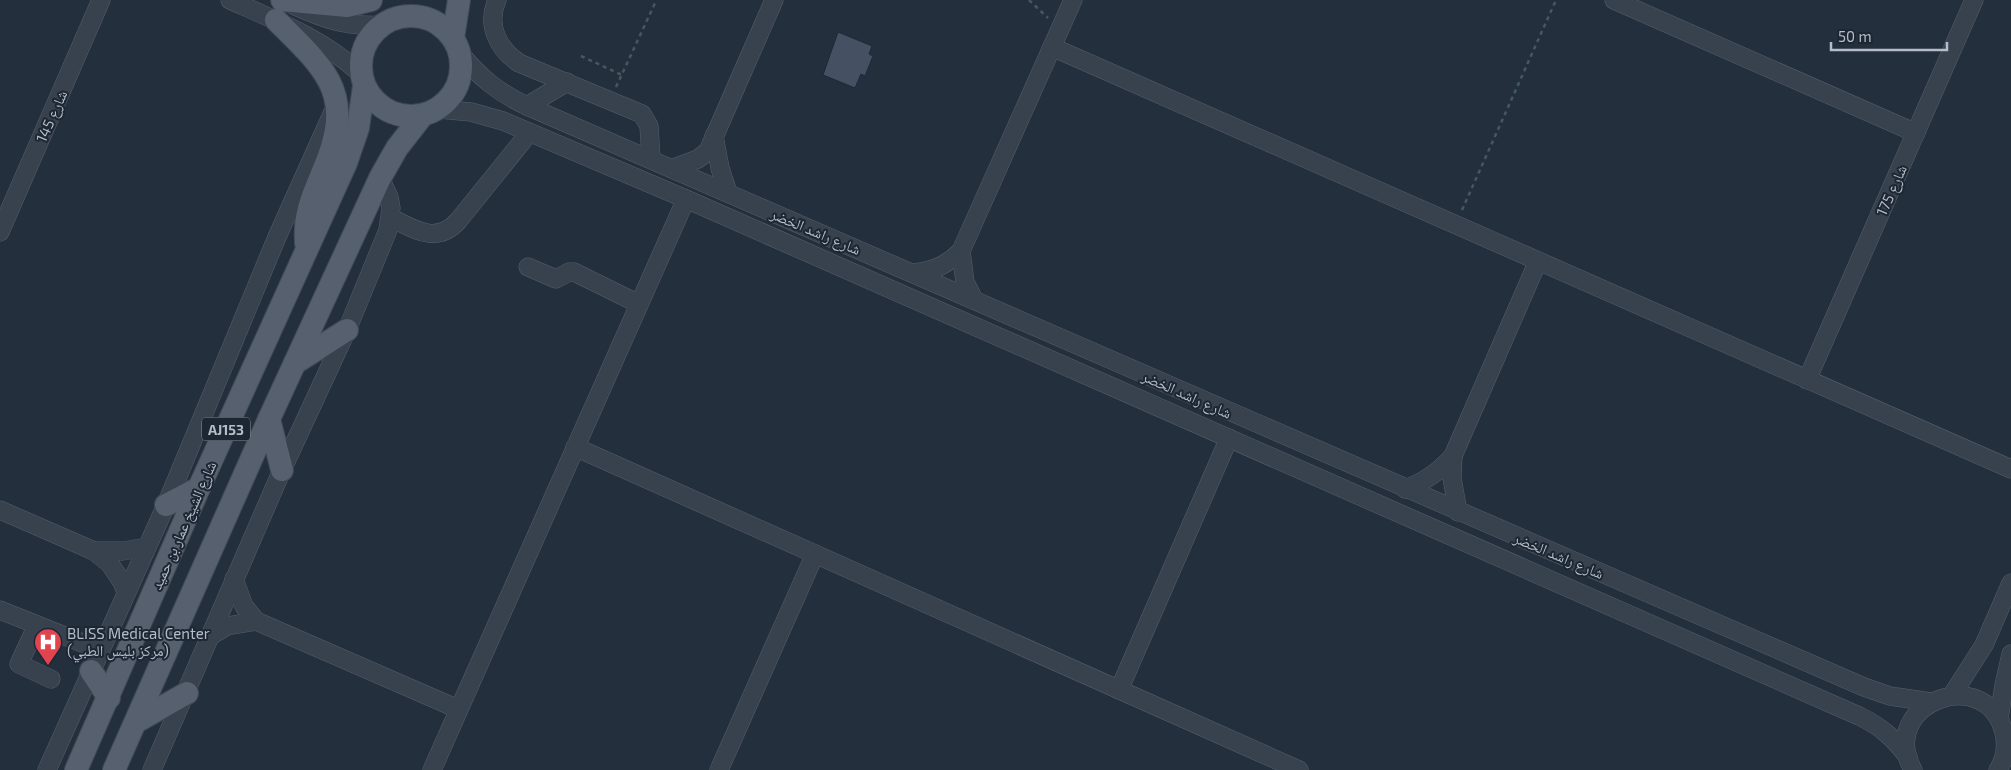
<svg xmlns="http://www.w3.org/2000/svg" width="2011" height="770" viewBox="0 0 2011 770" font-family="'Exo 2','Noto Naskh Arabic',sans-serif">
<style>
.building{fill:#455162;stroke:#1f2835}
.lines{fill:none;stroke-linecap:round;stroke-linejoin:round}
.minor-casing{stroke:#565f6c;stroke-width:19}
.major-casing{stroke:#414a57;stroke-width:24}
.path{stroke:#44595c;stroke-width:2.5;stroke-dasharray:4 4;stroke-linecap:butt}
.minor{stroke:#38414e;stroke-width:18}
.major{stroke:#56606e;stroke-width:22}
.labels{text-anchor:middle;dominant-baseline:central;stroke-width:4;stroke-linejoin:round;paint-order:stroke}
.shield{fill:#1d2633;stroke:#878f9c;stroke-width:1}
.shield-label{font-size:14px;font-weight:bold;fill:#b4bcc9}
.street-label{font-size:15px;fill:#b4bcc9;stroke:#1d2633}
.poi-label{font-size:15px;fill:#b4bcc9;stroke:#1d2633;text-anchor:start}
</style>
<rect width="100%" height="100%" fill="#242f3e"/>
<path class="building" d="M838,32L872,46L869,54L873,56L865,76L861,74L855,88L823,75Z"/>
<g class="lines">
<g class="minor-casing">
<g id="minor">
<path d="M230,0C277,21 323,39 361,74"/>
<path d="M497,0C486,25 498,49 519,63L642,114L649,126L651,158"/>
<path d="M1614,0L1916,133"/>
<path d="M293,5C324,19 346,27 381,25"/>
<path d="M1052,47L2011,469"/>
<path d="M460,53C479,77 499,93 527,106L1864,687L1890,696L1931,702"/>
<path d="M527,106L567,82"/>
<path d="M438,109L471,112L503,121L686,199L1859,716C1880,726 1894,738 1908,757"/>
<path d="M714,136L720,168L728,193"/>
<path d="M674,168L698,159L708,151L774,0"/>
<path d="M391,218C415,229 436,245 458,221L529,133"/>
<path d="M0,232L101,0"/>
<path d="M961,251L965,282L974,300"/>
<path d="M528,267L556,279L569,272H574L639,304"/>
<path d="M914,273C933,271 947,265 961,251L1073,0"/>
<path d="M1807,380L1974,0"/>
<path d="M575,447L1299,770"/>
<path d="M1453,456L1452,478L1458,512"/>
<path d="M1405,489C1425,482 1439,472 1453,456L1538,261"/>
<path d="M0,510L94,551L110,564L122,582L126,592"/>
<path d="M94,551H123L147,547"/>
<path d="M234,579L244,606L256,621L458,709"/>
<path d="M0,610L100,650"/>
<path d="M37,625L19,664L51,679"/>
<path d="M210,636L227,626L256,621"/>
<path d="M1119,690L1229,438"/>
<path d="M1952,695L1984,645L2011,583"/>
<path d="M1999,719L2004,685L2011,654"/>
<path d="M47,770L166,505L277,237L333,112"/>
<path d="M152,770L282,470L347,330L388,230L391,208L389,197L380,178"/>
<path d="M432,770L686,199"/>
<path d="M719,770L815,554"/>
<path d="M1913,770C1876,702 1988,663 2004,733C2007,746 2005,759 1998,770"/>
</g>
</g>
<g class="major-casing">
<g id="major">
<path d="M282,0L347,6L371,0"/>
<circle cx="411" cy="66" r="50"/>
<path d="M276,20C328,71 356,95 323,171C312,197 304,214 306,243"/>
<path d="M453,38L459,0"/>
<path d="M295,363L347,330"/>
<path d="M269,419L282,470"/>
<path d="M166,505L199,488"/>
<path d="M91,671L109,698"/>
<path d="M136,722L187,693"/>
<path d="M76,770L199,488L346,163L358,128L364,86"/>
<path d="M114,770L269,419L380,178L397,148L422,116"/>
</g>
</g>
<g class="path">
<path d="M1029,0L1048,18"/>
<path d="M581,56L622,75"/>
<path d="M616,87L656,1"/>
<path d="M1462,210L1556,0"/>
</g>
<use href="#minor" class="minor"/>
<use href="#major" class="major"/>
</g>
<defs>
<g id="hospital-pin" transform="scale(1.4375)"><path d="M0 17L-7.5 6A9.5 9.5 0 1 1 7.5 6Z" fill="#e0444e" stroke="#1d2633"/><path d="M-5-5h3v3.5h4V-5h3V5h-3V1.5h-4V5h-3Z" fill="#fff"/></g>
</defs>
<g fill-rule="evenodd">
<use href="#hospital-pin" x="48" y="642"/>
</g>
<g class="labels">
<rect class="shield" x="202" y="417.5" width="48" height="23" rx="4"/>
<g class="shield-label">
<text x="226" y="429">AJ153</text>
</g>
<g class="street-label">
<text transform="translate(51 116) rotate(-66)">شارع 145</text>
<text transform="translate(1891 190) rotate(-66)">شارع 175</text>
<text transform="translate(816 231) rotate(23)">شارع راشد الخضر</text>
<text transform="translate(1187 394) rotate(24)">شارع راشد الخضر</text>
<text transform="translate(183 525) rotate(-66)">شارع الشيخ عمار بن حميد</text>
<text transform="translate(1559 555) rotate(23)">شارع راشد الخضر</text>
</g>
<g class="poi-label">
<text x="67" y="633">BLISS Medical Center<tspan x="67" dy="17">(مركز بليس الطبي)</tspan></text>
</g>
</g>
<path d="M1831 42v8h116v-8" fill="none" stroke="#b4bcc9" stroke-width="2.5"/>
<text x="1838" y="42" font-size="15" fill="#b4bcc9" stroke="#1d2633" stroke-width="4" paint-order="stroke">50 m</text>
</svg>
